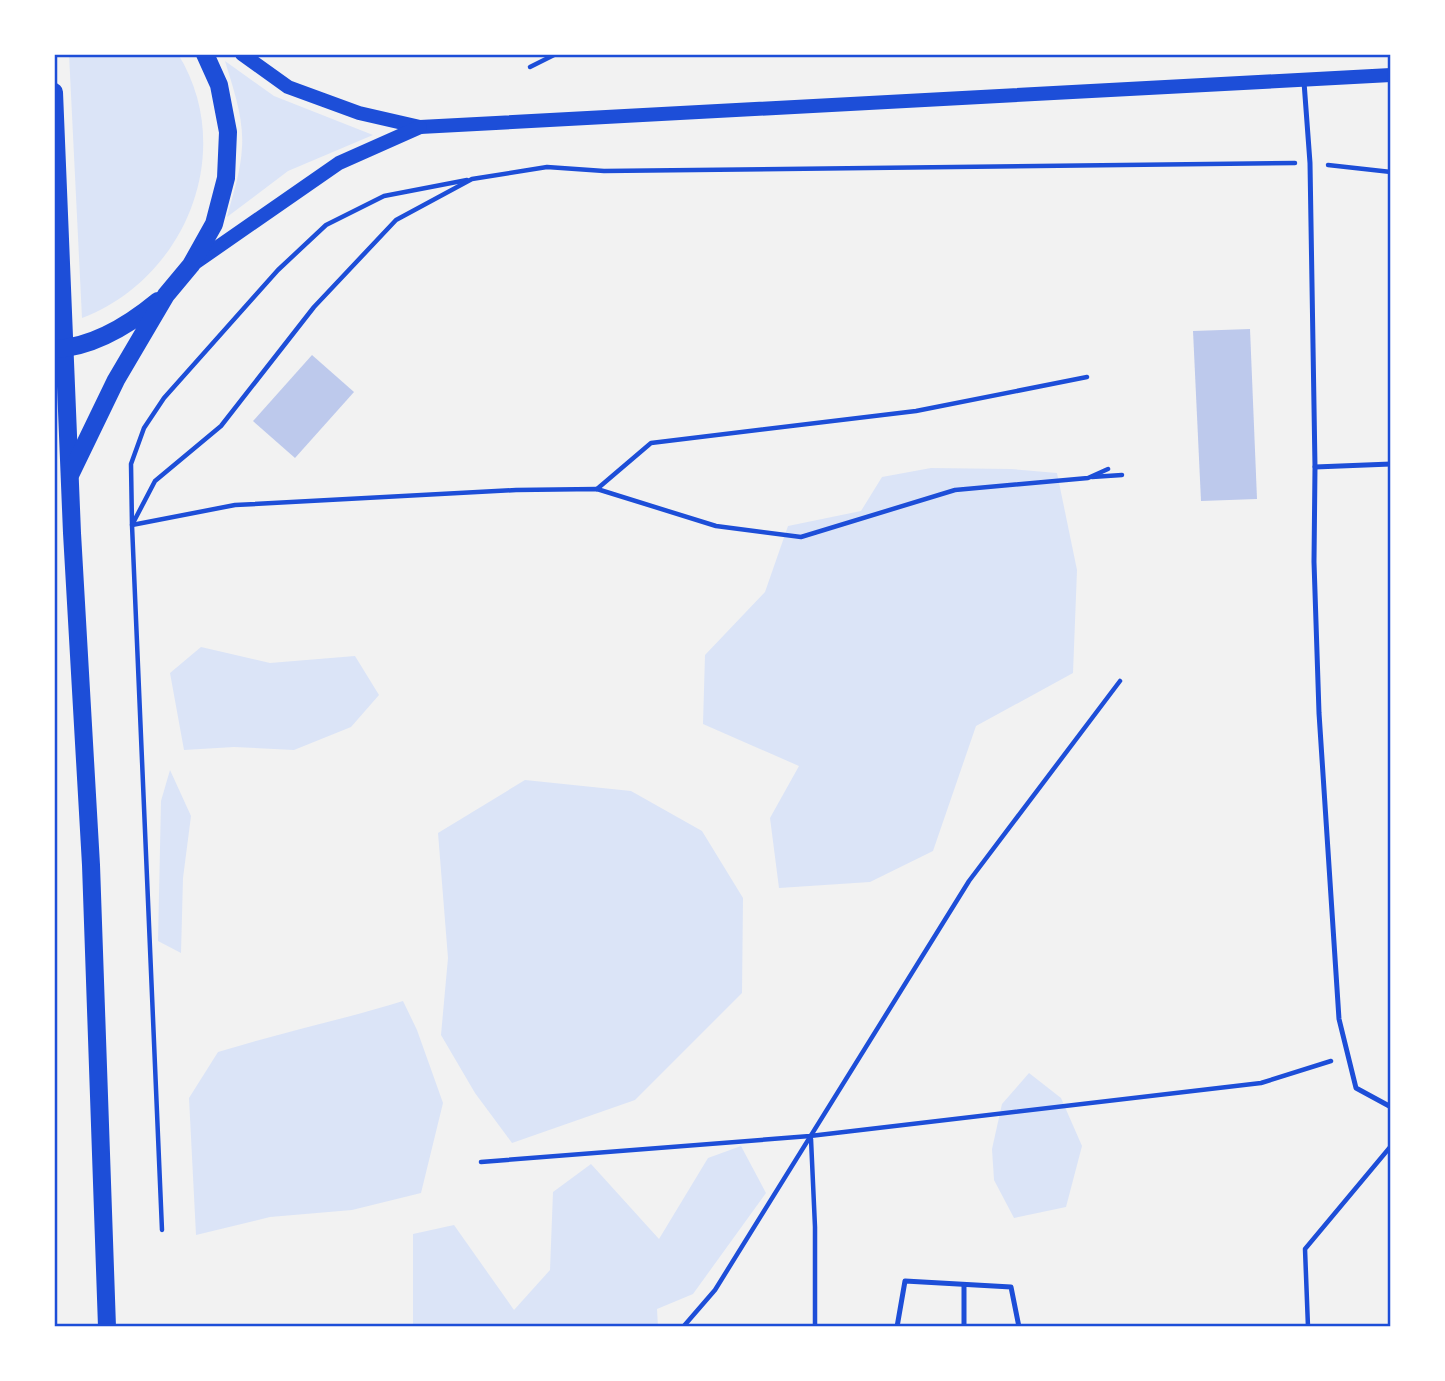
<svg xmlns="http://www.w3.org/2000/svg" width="1445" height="1381" viewBox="0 0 1445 1381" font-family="Mulish,sans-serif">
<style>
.green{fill:#dbe4f7}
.building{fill:#bdc9ec}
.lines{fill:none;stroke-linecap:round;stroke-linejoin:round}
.path{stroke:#1d4ed8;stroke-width:4.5}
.service{stroke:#1d4ed8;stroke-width:5}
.secondary{stroke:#1d4ed8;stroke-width:14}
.primary{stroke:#1d4ed8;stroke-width:18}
.neatline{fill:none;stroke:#1d4ed8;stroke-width:2.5}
</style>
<rect width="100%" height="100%" fill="#f2f2f2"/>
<g class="green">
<path d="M69,54H178C238,151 185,279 82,318Z"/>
<path d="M225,61L274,96L373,135L288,171L227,217C233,194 241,171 242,147C244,118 233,88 225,61Z"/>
<path d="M931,468L1011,469L1057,473L1077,570L1073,673L976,726L933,851L870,882L779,888L770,818L799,766L703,724L705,655L765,592L788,526L861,511L882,477Z"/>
<path d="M201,647L270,663L355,656L379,695L351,727L294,750L234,747L184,750L170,673Z"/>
<path d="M170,770L191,816L183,878L181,953L158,941L161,801Z"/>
<path d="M525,780L631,791L702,831L743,898L742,993L635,1100L512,1143L475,1093L441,1035L448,958L438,833Z"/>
<path d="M403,1001L417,1030L443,1103L421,1193L352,1210L270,1217L196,1235L189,1098L218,1052C279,1033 342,1020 403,1001Z"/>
<path d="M1029,1073L1061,1098L1082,1146L1066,1207L1014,1218L994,1180L992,1149L1002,1104Z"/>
<path d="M741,1146L766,1193L693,1294L657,1309L658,1327H413V1234L454,1225L514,1310L550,1270L553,1192L591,1164L659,1239L708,1158Z"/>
</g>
<g class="building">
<path d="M1250,329L1257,499L1201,501L1193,331Z"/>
<path d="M312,355L354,392L295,458L253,421Z"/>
</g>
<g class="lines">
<g class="path">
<path d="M530,67L556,54"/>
<path d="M1328,165L1391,172"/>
<path d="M467,180L384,196L326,225L278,270L164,398L144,428L131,464L132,525L235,505L516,490L597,489L716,526L801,537L955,490L1088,478L1108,469"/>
<path d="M1092,477L1122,475"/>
<path d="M597,489L651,443L916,411L1087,377"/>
<path d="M811,1139L815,1227V1327"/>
<path d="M481,1162L810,1136L1261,1083L1331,1061"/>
<path d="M162,1230L132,525L155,481L221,426L314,307L396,220L472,179L547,167L604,171L1295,163"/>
<path d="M683,1327L715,1290L969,881L1120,681"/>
<path d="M1308,1327L1305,1249L1391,1146"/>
</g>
<g class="service">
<path d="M1304,82L1310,163L1315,467L1314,562L1319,713L1339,1019L1356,1088L1391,1107"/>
<path d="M1315,467L1391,464"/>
<path d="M897,1327L905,1281L1011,1287L1019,1327"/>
<path d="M964,1327V1285"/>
</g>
<g class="secondary">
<path d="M242,54L288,87L359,113L420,127L1391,75"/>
<path d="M192,265L339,163L420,127"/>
</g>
<g class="primary">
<path d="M54,92L72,533L91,865L107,1327"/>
<path d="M55,349C94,347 129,325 158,301"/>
<path d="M71,473L116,380L166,295L191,265L214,224L226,178L228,132L219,85L205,54"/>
</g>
</g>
<rect width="1445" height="1381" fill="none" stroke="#ffffff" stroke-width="112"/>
<rect x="56" y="56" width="1333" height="1269" class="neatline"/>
</svg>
